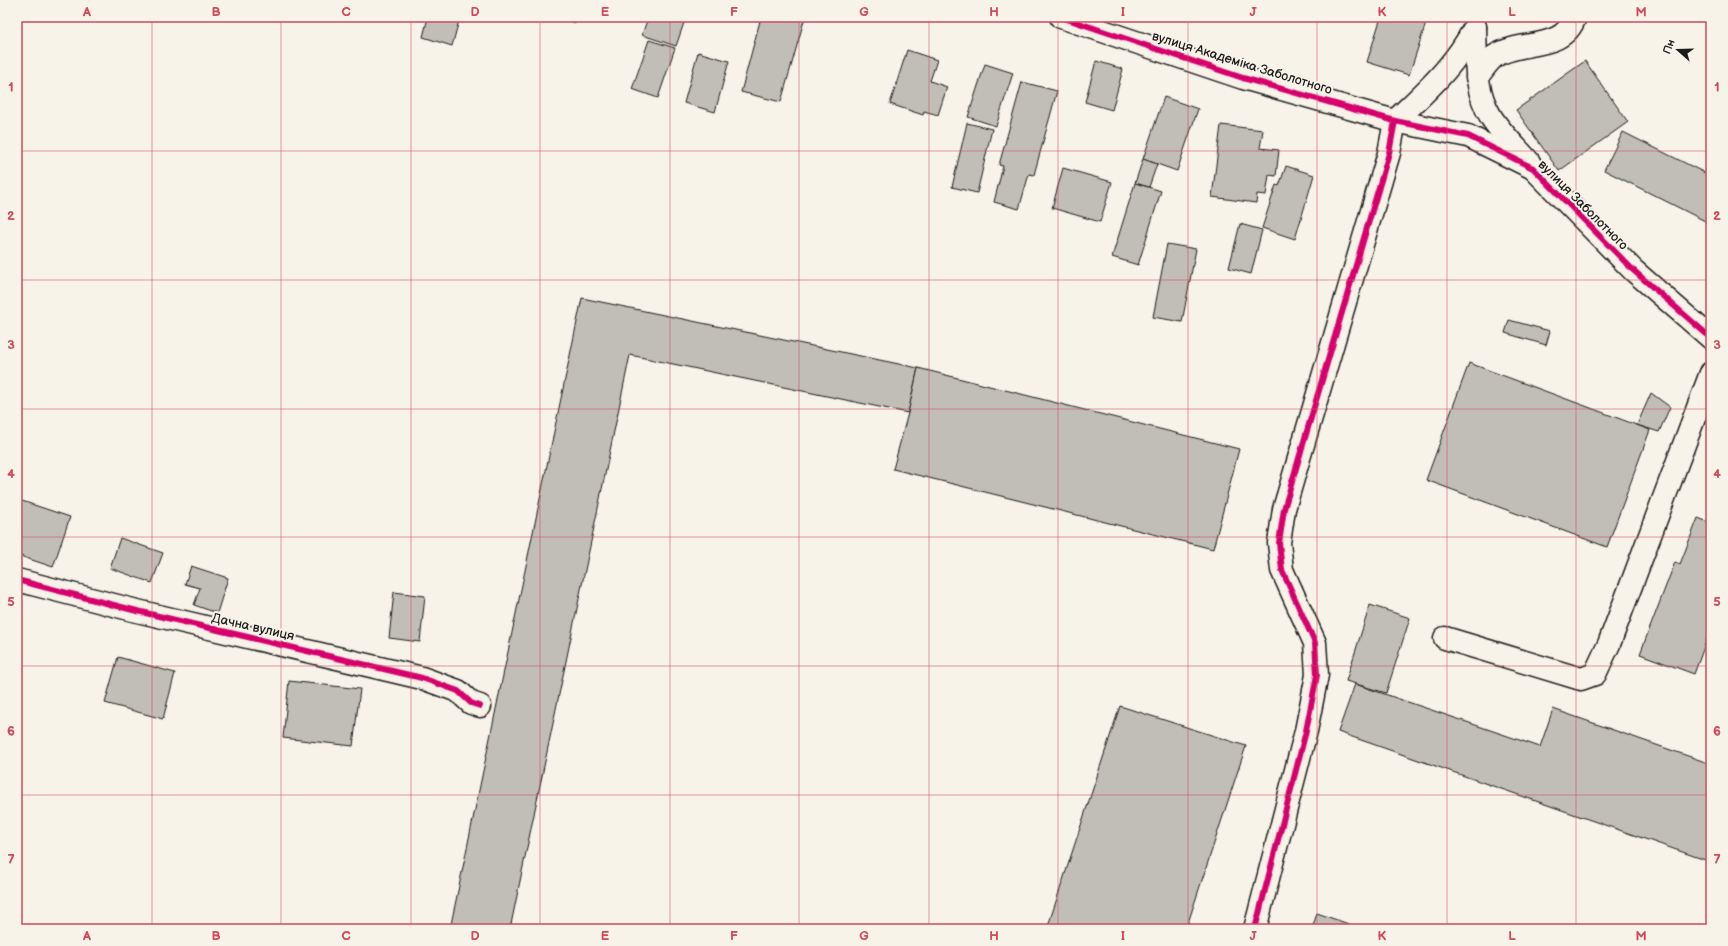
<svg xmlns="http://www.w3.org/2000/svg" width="1728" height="946" viewBox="0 0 1728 946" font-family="'Balsamiq Sans',sans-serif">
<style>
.building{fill:#c0beb5;stroke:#1c1c1c}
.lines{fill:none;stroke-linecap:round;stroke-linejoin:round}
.minor-casing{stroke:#1c1c1c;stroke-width:25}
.minor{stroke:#f7f3e8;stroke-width:22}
.cycleway-casing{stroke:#f7f3e8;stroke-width:8}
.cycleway{stroke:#d6006c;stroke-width:6}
.grid{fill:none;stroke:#d1495b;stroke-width:1;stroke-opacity:0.55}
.labels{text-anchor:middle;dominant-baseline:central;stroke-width:4;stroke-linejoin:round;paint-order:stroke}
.street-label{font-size:13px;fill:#1c1c1c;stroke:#f7f3e8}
.neatline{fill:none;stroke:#d1495b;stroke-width:1.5}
.grid-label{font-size:13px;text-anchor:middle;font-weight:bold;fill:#d1495b}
</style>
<rect width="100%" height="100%" fill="#f7f3e8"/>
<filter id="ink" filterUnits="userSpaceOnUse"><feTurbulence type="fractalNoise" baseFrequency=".025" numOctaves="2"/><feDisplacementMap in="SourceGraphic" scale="8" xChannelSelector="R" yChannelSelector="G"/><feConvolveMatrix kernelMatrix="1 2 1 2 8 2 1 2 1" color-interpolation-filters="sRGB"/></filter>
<g filter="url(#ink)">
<g class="building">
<path d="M428,17H460L452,46L423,37Z"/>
<path d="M556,17H578L576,23Z"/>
<path d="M648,17H686L676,46L642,35Z"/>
<path d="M761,17H805L781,102L741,92Z"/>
<path d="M1381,17H1428L1409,75L1367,62Z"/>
<path d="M649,40L675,48L658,98L632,89Z"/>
<path d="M907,50L937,60L930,81L947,87L938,115L924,111L923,115L890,104Z"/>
<path d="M698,52L729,61L715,112L684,103Z"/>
<path d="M1096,61L1123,69L1112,110L1085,102Z"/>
<path d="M1585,61L1628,122L1559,171L1516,110Z"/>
<path d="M985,64L1013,73L996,126L968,117Z"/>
<path d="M1022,82L1057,91L1035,171L1034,175L1029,174L1019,209L994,202L1003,166L999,165Z"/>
<path d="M1164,97L1198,109L1177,171L1143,159Z"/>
<path d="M967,123L992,129L977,193L952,187Z"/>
<path d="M1221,125L1263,130L1260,148L1279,150L1276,176L1269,175L1266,195L1257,194L1256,203L1212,197Z"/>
<path d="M1623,132L1711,176V224L1604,170Z"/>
<path d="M1143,159L1157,164L1149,187L1135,183Z"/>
<path d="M1286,166L1314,175L1295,239L1262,228L1276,185L1279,186Z"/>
<path d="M1063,168L1112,182L1100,222L1052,208Z"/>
<path d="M1135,183L1161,191L1138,265L1112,257Z"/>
<path d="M1240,224L1262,230L1251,274L1229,268Z"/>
<path d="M1167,244L1196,249L1182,322L1153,317Z"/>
<path d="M582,298L918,368L908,413L630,355L510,929H450Z"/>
<path d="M1509,320L1550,331L1546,345L1505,333Z"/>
<path d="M1469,363L1650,430L1607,547L1426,480Z"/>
<path d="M918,368L1239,449L1213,549L893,469L908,413Z"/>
<path d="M1651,393L1670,407L1659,432L1637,425Z"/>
<path d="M19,500L70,517L53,567L17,555V506Z"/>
<path d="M1698,518L1711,523V628L1694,674L1640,654L1675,562L1680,564Z"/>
<path d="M120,538L163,553L152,583L110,568Z"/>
<path d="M191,566L228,578L217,613L194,605L200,588L185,584Z"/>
<path d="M394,592L425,596L420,642L389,638Z"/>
<path d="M1370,605L1410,618L1386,693L1346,681Z"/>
<path d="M118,657L175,673L163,719L105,703Z"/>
<path d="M289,681L360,689L353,746L283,738Z"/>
<path d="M1355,684L1540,747L1553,709L1711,764V862L1338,732Z"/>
<path d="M1120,706L1246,746L1186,929H1047Z"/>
<path d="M1317,913L1363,929H1312Z"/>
</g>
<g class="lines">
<g class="minor-casing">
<g id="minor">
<path d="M1061,17L1243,78L1395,121L1468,136L1533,168L1633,270L1711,338"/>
<path d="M1475,27C1476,57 1474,90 1491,117C1501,133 1516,147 1529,162"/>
<path d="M1477,77C1482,71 1488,61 1495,56C1521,39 1563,52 1575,17"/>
<path d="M1395,121C1426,91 1455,66 1475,27"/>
<path d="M17,580L133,610L422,678L458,691L471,703L480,706"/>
<path d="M1445,638L1581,679L1595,674L1609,644L1711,373"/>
<path d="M1255,929L1306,731L1317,675L1315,643L1282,570L1279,543L1284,509L1389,153L1395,121"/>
</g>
</g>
<use href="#minor" class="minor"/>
<g class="cycleway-casing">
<g id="cycleway">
<path d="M1061,17L1243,78L1395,121L1468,136L1533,168L1633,270L1711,338"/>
<path d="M17,580L133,610L422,678L458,691L471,703L480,706"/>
<path d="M1255,929L1306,731L1317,675L1315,643L1282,570L1279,543L1284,509L1389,153L1395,121"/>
</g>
</g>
<use href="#cycleway" class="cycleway"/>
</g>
</g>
<path class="grid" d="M152,17V929M281,17V929M411,17V929M540,17V929M670,17V929M799,17V929M929,17V929M1058,17V929M1188,17V929M1317,17V929M1447,17V929M1576,17V929M17,151H1711M17,280H1711M17,409H1711M17,537H1711M17,666H1711M17,795H1711"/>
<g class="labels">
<g class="street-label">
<text transform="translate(1242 63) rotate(17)">вулиця Академіка Заболотного</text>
<text transform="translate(1583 205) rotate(45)">вулиця Заболотного</text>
<text transform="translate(253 627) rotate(13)">Дачна вулиця</text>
</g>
</g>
<rect width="1728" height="946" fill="none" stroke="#f7f3e8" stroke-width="44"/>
<g transform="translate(1678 50) rotate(290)" stroke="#f7f3e8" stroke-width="3" paint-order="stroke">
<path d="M0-3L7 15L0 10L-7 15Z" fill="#1c1c1c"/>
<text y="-6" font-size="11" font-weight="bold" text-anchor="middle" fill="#1c1c1c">Пн</text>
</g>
<rect x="22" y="22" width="1684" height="902" class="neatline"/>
<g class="grid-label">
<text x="87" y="16">A</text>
<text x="216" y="16">B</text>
<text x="346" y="16">C</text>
<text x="475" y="16">D</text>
<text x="605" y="16">E</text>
<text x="734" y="16">F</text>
<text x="864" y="16">G</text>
<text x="994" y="16">H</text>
<text x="1123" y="16">I</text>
<text x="1253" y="16">J</text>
<text x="1382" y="16">K</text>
<text x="1512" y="16">L</text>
<text x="1641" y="16">M</text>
<text x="11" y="91">1</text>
<text x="1717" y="91">1</text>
<text x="11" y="220">2</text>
<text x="1717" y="220">2</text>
<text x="11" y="349">3</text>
<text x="1717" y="349">3</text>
<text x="11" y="478">4</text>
<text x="1717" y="478">4</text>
<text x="11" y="606">5</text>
<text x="1717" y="606">5</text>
<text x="11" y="735">6</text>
<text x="1717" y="735">6</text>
<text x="11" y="864">7</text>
<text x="1717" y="864">7</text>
<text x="87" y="940">A</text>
<text x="216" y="940">B</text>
<text x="346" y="940">C</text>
<text x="475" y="940">D</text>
<text x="605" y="940">E</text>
<text x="734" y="940">F</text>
<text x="864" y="940">G</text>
<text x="994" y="940">H</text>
<text x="1123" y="940">I</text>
<text x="1253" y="940">J</text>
<text x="1382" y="940">K</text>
<text x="1512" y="940">L</text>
<text x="1641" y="940">M</text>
</g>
</svg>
